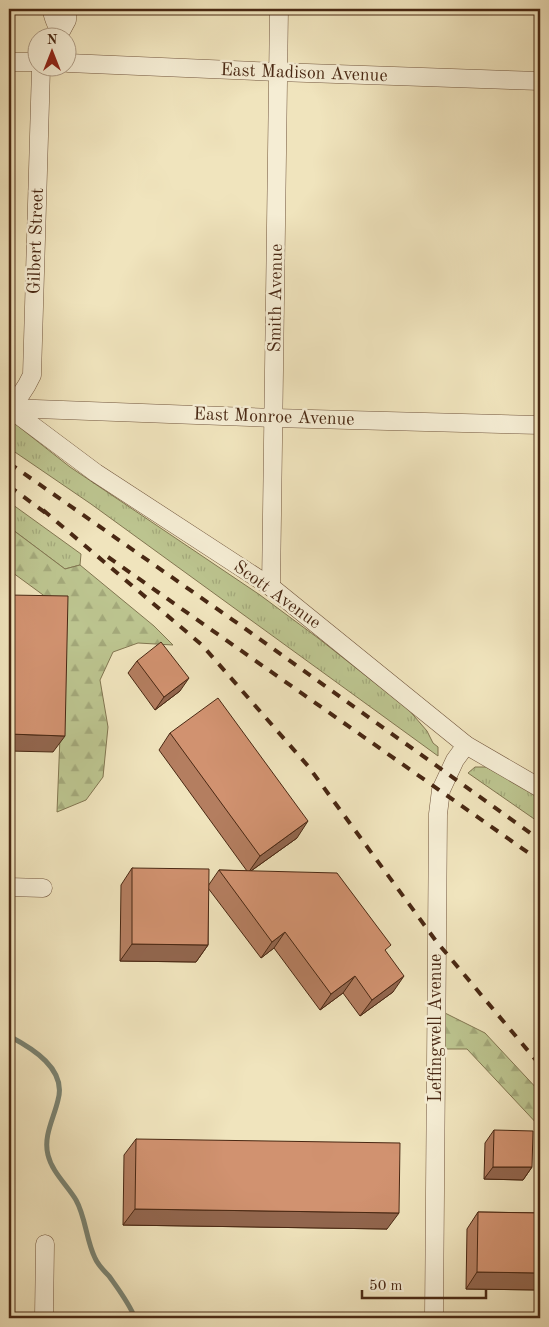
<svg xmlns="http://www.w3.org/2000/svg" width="549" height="1327" viewBox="0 0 549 1327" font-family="'Old Standard TT',serif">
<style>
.grass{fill:url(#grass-tufts);stroke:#827651}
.forest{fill:url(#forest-firs);stroke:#827651}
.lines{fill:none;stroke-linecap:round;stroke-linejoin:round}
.stream{stroke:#7a8372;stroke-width:5}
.minor-casing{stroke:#73573e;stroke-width:19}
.minor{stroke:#f5edd4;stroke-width:18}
.rail{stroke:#492813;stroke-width:4;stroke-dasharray:9 9;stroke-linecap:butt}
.wall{fill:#b47e60;stroke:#492813}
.shaded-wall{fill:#92664e;stroke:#492813}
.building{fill:#d19270;stroke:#492813}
.labels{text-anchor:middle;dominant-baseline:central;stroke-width:5;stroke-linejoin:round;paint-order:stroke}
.street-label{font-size:18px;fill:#492813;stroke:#f5edd4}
</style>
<defs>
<pattern id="grass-tufts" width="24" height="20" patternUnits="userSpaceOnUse" patternTransform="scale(1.25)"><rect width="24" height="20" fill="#bcc48f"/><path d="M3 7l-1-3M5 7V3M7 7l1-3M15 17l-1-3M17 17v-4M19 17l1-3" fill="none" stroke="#a3a87a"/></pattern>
<pattern id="forest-firs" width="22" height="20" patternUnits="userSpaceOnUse" patternTransform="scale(1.25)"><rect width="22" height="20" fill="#bcc48f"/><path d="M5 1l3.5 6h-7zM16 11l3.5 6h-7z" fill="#a3a87a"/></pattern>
</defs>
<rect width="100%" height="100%" fill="#f0e4bd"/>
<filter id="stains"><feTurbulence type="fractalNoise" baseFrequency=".004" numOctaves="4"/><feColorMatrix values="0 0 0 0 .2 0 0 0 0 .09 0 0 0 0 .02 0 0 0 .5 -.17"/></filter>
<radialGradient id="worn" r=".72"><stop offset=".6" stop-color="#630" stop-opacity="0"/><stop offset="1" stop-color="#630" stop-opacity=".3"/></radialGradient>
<g class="grass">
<path d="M9,419L70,467L260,595L318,638L408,709L427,731L433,743L438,747V756L91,504L9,448Z"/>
<path d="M9,502L81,554L80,565L65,569L9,527Z"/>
<path d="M475,767H486L540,797V823L468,773Z"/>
</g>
<g class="forest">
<path d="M9,527L65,569L80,565L154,626L173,645L138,643L113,652L100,680L108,727L103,777L86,800L57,812L65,611L9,570Z"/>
<path d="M445,1013L485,1033L540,1092V1127L467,1049H444Z"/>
</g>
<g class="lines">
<path class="stream" d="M9,1036C32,1048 67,1069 58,1100C54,1118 43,1136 48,1155C52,1172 67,1185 76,1200C86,1218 86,1240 95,1258C98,1265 104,1271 109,1276C119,1290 129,1303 135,1318"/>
<g class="minor-casing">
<g id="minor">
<path d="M52,9C52,20 60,27 60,38"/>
<path d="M60,33L67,20V9"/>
<path d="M9,62H38"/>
<path d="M68,63L278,72L540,81"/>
<path d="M9,407C20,398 26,388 32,375L41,68"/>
<path d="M9,408L96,473L271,587L466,745L540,788"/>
<path d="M9,408L274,418L540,425"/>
<path d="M271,587L279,9"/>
<path d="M9,887L43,888"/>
<path d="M44,1318L45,1244"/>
<path d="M434,1318L438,814L441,790L455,760L466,745"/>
</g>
</g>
<use href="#minor" class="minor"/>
<g class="rail">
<path d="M9,463L240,625L540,840"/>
<path d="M9,486L47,514"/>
<path d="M43,510L202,645L308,766L436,941L540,1065"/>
<path d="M108,557L540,861"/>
</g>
</g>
<g class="wall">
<path d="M137,661L180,691L155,710L128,673Z"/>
<path d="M170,733L297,838L251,871L386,952L393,992L360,1016L343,993L320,1010L274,948L261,958L208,888V945L196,962L120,961L121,885L132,868L208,886L219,870L247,871L159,750Z"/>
<path d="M494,1130L532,1167L523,1180L484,1179L485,1143Z"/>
<path d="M136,1139L387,1229L123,1225L124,1155Z"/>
<path d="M478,1212L540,1213V1290L466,1289L467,1229Z"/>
</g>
<g class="shaded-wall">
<path d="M189,678L180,691L155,710L164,697Z"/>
<path d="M9,734L65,736L53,752L9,751Z"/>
<path d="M308,821L297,838L248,873L260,856Z"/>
<path d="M285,932L274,948L261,958L272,942Z"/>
<path d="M132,944L208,945L196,962L120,961Z"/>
<path d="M355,976L343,993L320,1010L331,994Z"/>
<path d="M404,976L393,992L360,1016L372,1000Z"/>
<path d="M493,1167H532L523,1180L484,1179Z"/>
<path d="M135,1209L399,1213L387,1229L123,1225Z"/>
<path d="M477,1272L540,1273V1290L466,1289Z"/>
</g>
<g class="building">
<path d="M9,595L68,596L65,736L9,734Z"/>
<path d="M161,642L189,678L164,697L137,661Z"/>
<path d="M218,698L308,821L260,856L170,733Z"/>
<path d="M132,868L209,869L208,945L132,944Z"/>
<path d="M219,870L337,873L391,945L385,950L404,976L372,1000L355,976L331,994L285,932L272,942Z"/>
<path d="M494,1130L533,1131L532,1167H493Z"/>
<path d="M136,1139L400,1143L399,1213L135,1209Z"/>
<path d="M478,1212L540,1213V1273L477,1272Z"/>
</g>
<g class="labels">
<g class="street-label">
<text transform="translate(304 73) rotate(2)">East Madison Avenue</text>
<text transform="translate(36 241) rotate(-88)">Gilbert Street</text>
<text transform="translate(276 298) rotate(-89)">Smith Avenue</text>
<text transform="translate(274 417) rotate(2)">East Monroe Avenue</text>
<text transform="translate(277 595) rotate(36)">Scott Avenue</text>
<text transform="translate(436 1028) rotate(-90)">Leffingwell Avenue</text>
</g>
</g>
<rect width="549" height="1327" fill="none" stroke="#f0e4bd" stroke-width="30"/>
<rect x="10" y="10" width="529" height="1307" fill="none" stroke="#492813" stroke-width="2.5"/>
<rect x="15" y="15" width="519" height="1297" fill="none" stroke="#492813"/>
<g transform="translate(52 52)"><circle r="24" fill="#f5edd4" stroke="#b09e87"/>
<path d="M0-4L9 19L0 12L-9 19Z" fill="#8f2418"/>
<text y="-8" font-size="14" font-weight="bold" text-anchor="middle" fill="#492813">N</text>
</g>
<path d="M362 1290v8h124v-8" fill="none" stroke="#492813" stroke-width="2.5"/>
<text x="369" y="1290" font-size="15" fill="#492813" stroke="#f5edd4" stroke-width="4" paint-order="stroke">50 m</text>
<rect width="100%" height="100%" filter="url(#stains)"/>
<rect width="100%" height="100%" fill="url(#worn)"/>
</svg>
